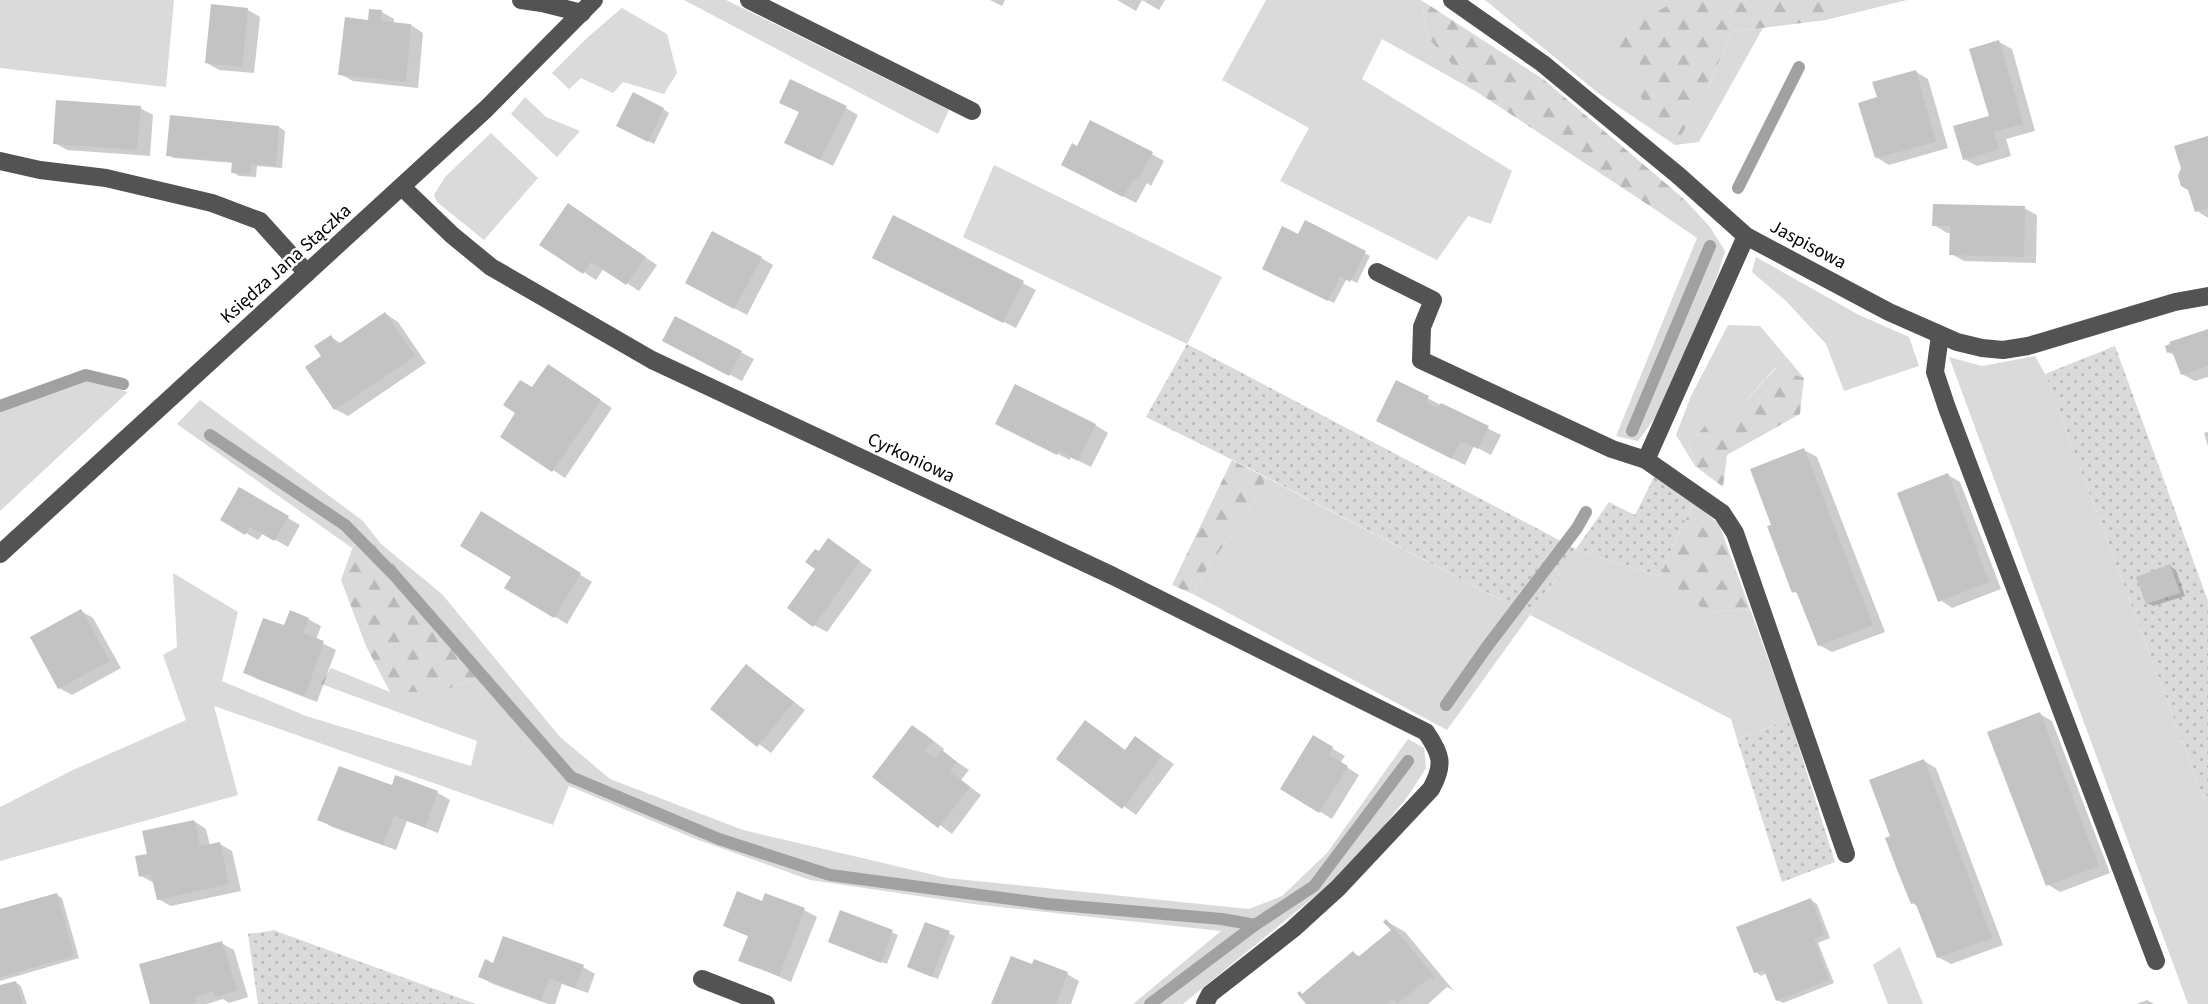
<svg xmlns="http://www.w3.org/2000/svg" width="2208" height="1004" viewBox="0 0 2208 1004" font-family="'Source Sans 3',sans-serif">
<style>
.grass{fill:#dadada}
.forest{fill:url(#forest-firs)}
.park{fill:url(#park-dots)}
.shadow{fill:#0003}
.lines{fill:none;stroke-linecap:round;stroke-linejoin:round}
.stream{stroke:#a1a1a1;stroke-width:12}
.building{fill:#c3c3c3}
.minor{stroke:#535353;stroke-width:18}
.labels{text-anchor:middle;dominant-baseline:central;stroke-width:5;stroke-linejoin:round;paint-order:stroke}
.street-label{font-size:19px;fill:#000;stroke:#fff}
</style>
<defs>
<pattern id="forest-firs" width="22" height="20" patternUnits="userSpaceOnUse" patternTransform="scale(1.75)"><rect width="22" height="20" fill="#dadada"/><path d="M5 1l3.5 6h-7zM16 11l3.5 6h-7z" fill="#b9b9b9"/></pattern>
<pattern id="park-dots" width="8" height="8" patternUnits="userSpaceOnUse" patternTransform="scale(1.75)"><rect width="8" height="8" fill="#dadada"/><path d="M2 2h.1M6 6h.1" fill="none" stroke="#b9b9b9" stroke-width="1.8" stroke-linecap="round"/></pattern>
</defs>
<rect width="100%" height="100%" fill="#fff"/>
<g class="grass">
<path d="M0,0H174L166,87L0,68Z"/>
<path d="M684,0H726L949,110L938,134Z"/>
<path d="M1266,0H1421L1428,38L1477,92L1382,39L1362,79L1512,171L1491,224L1468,216L1437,260L1280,181L1309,128L1222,80Z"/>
<path d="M1485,0H1679L1653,15L1704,98L1731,32L1763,28L1699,142L1675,145L1598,93Z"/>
<path d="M1826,0H1907L1826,20Z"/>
<path d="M622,8L667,34L677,73L664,94L623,82L613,93L581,78L569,89L552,73L588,37Z"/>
<path d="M525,97L546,117L580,131L557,157L511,114Z"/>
<path d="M491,133L538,178L484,240L437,202L434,195L445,177Z"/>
<path d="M994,165L1222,277L1187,344L963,237Z"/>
<path d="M1684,199L1710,227L1725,251L1718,274L1660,411L1638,441L1616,436L1697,238L1659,212Z"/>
<path d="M1756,257L1859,315L1909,337L1919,366L1844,391L1826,344L1786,301L1752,272Z"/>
<path d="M1728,325L1760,326L1804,378L1775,368L1739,408L1705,426L1689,442L1695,466L1676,435L1691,396Z"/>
<path d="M2035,356L2045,374L2208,810V1004H2188L1949,357L1982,366Z"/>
<path d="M83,379L128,392L0,511V410Z"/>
<path d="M200,400L363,521L381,544L442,594L560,737L610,779L743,830L947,878L1249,909L1282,896L1327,853L1408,739L1424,748L1426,768L1408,796L1352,866L1183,1004H1133L1221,931L973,904L810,880L693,838L569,786L553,825L214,706L238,795L0,861V807L73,770L186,720L163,655L177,647L173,573L238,612L222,681L306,716L471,766L477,741L321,684L331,668L390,692H439L479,678L405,581L380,544L358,535L352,548L177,424Z"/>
<path d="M1267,478L1530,615L1576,550L1660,576L1707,612L1750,609L1790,719L1737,739L1731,719L1530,615L1447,730L1193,594L1211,562L1238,528Z"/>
<path d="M1900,947L1923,1004H1888L1873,965Z"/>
</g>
<g class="forest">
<path d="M1421,0L1543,79L1684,199L1659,212L1477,92L1428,38Z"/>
<path d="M1679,0H1826V20L1731,32L1704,98L1675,145L1642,99L1608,37Z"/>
<path d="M1776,368L1804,378L1800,414L1727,455L1723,487L1695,466L1689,442L1705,426L1739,408Z"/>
<path d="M1232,460L1267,478L1238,528L1211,562L1193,594L1172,585Z"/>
<path d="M1694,503L1719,524L1750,609L1707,612L1660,576L1674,543Z"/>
<path d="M357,535L381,544L405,581L479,678L439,692H390L366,646L341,580Z"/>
</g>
<g class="park">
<path d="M1187,344L1576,549L1609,502L1635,515L1654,477L1694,503L1674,543L1660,576L1576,550L1530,615L1247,467L1146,417Z"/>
<path d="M2115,346L2208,601V810L2045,374Z"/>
<path d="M1790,719L1835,862L1782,882L1737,739Z"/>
<path d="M276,930V931L476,1004H258L248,934Z"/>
</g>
<g class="shadow">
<path d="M990,0H1005L1002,6Z"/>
<path d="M1117,0H1165L1159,10L1142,0L1136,11Z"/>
<path d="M213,6L248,10L260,17L254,73L219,70L207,63Z"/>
<path d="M382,12L394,19V24L411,25L423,33L418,88L353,81L340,74L370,22Z"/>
<path d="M1999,42L2012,49L2035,131L2006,139L2011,156L1977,166L1964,159L1991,117Z"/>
<path d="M1916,72L1928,79L1948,148L1889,165L1876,157L1879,98Z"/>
<path d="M140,108L153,115L150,156L67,150L55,143Z"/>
<path d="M846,108L858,115L833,166L799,149L801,112Z"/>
<path d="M663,109L669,113L654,144L624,129Z"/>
<path d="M279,127L285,131L282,168L257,166L256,177L239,176L233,172L234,163L174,158L168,155Z"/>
<path d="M2208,138V218L2197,211L2190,189Z"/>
<path d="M1078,148L1152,154L1164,161L1151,186L1147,183L1136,203L1075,171Z"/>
<path d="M2024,208L2037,215L2036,263L1964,261L1951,254V233H1947L1934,225Z"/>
<path d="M580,213L657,265L639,291L604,268L596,280L541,244Z"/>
<path d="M894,217L1036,290L1016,328L887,264Z"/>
<path d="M1306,222L1370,256L1357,283L1347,278L1334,303L1270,272L1299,236Z"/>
<path d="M761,258L773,265L747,315L699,289Z"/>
<path d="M386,314L398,322L426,363L348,416L335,409L324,356L331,337L342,344Z"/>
<path d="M676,318L754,359L742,381L677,347Z"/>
<path d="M2208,331V377L2195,381L2182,374L2176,356L2168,352Z"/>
<path d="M561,374L612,408L565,478L553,470L533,389Z"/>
<path d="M1397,383L1501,435L1491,455L1474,446L1465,465L1390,427Z"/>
<path d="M1095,425L1108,433L1091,467L1071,457L1070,460L1010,430Z"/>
<path d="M2208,432V446L2204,433Z"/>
<path d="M1804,450L1817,457L1885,632L1832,652L1819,645L1800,595L1793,591L1774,526Z"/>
<path d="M1948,475L1960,482L2001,589L1952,608L1940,600Z"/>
<path d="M240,490L300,525L288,547L263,533L258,540L222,519Z"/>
<path d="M494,521L592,582L567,624L506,587L513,576Z"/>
<path d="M829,540L872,570L827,632L814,625L820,554Z"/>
<path d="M2170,566L2176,570L2185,596L2153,606L2147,603Z"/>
<path d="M81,611L93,618L121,668L72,695L59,688Z"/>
<path d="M308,619L321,626L316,640L336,650L317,702L257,679L245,672L285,627Z"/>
<path d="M747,666L805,710L771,753L712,709Z"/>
<path d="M2040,714L2052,721L2110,873L2060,892L2047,884Z"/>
<path d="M912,727L925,734L944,749L942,752L969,770L961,780L981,795L952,834L875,776Z"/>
<path d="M1098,730L1126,751L1136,738L1174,764L1136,815L1058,759Z"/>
<path d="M1313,737L1345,756L1340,763L1359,775L1332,819L1282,788Z"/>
<path d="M1924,761L1936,768L2003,945L1951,964L1938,957L1919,907L1912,903L1893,837Z"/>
<path d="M396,778L438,793L450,800L438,833L407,821L396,850L332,827L319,819L393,787Z"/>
<path d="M194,821L206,829L210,846L220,844L232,851L241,891L171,906L158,899L154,883L141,876L149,855Z"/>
<path d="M57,895L62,898L79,958L0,981V912Z"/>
<path d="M1811,900L1817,904L1830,938L1818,943L1834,983L1783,1003L1777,1000L1767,973L1761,976L1756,972Z"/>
<path d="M763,903L804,910L817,917L791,982L741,960L750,937L725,925Z"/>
<path d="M841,912L898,935L887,964L836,945Z"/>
<path d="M1386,921L1405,932L1454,991L1447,987L1428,1004H1308L1353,953L1361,957L1394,931Z"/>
<path d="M926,924L955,936L938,979L915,970Z"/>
<path d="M221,943L234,950L248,997L229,1003L223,999L207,1004H152Z"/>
<path d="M494,965L583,967L595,974L588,993L562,984L555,1004H548L493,984L480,977Z"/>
<path d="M1067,974L1079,981L1071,1004H992Z"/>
<path d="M15,982L21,986L27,1004H0V987Z"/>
<path d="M2147,1000L2154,1004H2136Z"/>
</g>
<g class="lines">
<g class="stream">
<path d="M1738,188L1799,67"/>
<path d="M0,406L86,375L123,384"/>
<path d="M1632,431L1710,246"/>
<path d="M210,435L345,525L395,576L571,777L719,839L830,875L1048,904L1222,919L1255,925"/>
<path d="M1446,705L1486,648L1577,528L1586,512"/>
<path d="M1150,1004L1255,925L1314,886L1408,761"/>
</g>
</g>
<g class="building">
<path d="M211,4L248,8L242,67L205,63Z"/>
<path d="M369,9L382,10L381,21L411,24L406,82L338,75L345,17L368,20Z"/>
<path d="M1999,40L2023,124L1994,132L1999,149L1963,160L1953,126L1989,116L1969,49Z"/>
<path d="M1916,70L1936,142L1875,158L1858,103L1877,97L1872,82Z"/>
<path d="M790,79L847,106L820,160L784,143L799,112L779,103Z"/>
<path d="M633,92L664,108L648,142L616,126Z"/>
<path d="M56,100L141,106L137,150L53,144Z"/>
<path d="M170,115L279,126L276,166L251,164L250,174L231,173L232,162L166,156Z"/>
<path d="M1090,120L1153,152L1138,180L1134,178L1123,197L1061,165L1072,143L1077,146Z"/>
<path d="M2208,136V208L2195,212L2188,190L2181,186L2178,176L2181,168L2174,146Z"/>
<path d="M568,203L646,257L626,285L591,262L583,274L539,245Z"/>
<path d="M1933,204L2025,206L2024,257L1949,255L1950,226H1932Z"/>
<path d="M893,215L1024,281L1003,323L872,258Z"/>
<path d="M1305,220L1366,251L1350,282L1340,276L1328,301L1262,269L1282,226L1298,234Z"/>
<path d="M712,231L762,257L734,309L685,283Z"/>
<path d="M385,312L415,356L334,410L305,367L321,356L314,346L331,335L337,345Z"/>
<path d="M675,316L742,351L729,376L662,341Z"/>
<path d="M2208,329V366L2181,375L2172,351L2167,353L2165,346L2170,344L2169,342Z"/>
<path d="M548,364L601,400L552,472L500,437L515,413L503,405L520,380L532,387Z"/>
<path d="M1396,380L1429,396L1426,402L1438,408L1441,403L1489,426L1478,449L1461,441L1452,459L1376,421Z"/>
<path d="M1015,384L1096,424L1078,461L1058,451L1057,455L995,424Z"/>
<path d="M1804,448L1873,625L1818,646L1796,591L1792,593L1767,526L1771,525L1750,469Z"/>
<path d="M1948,473L1989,582L1938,602L1897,493Z"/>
<path d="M239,487L289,516L274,541L250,527L245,535L220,520Z"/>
<path d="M481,511L581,573L554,618L504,588L511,577L460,546Z"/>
<path d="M828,538L860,561L813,627L787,608L815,569L805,562L815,549L819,551Z"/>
<path d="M2170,564L2180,593L2146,604L2136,577Z"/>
<path d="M81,609L110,661L58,689L30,637Z"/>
<path d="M290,610L309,618L303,633L324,641L305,696L243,673L263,618L284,625Z"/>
<path d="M746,664L794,702L757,747L710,709Z"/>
<path d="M2040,712L2099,866L2046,886L1987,732Z"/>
<path d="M1085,720L1125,750L1135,736L1162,756L1122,809L1056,759Z"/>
<path d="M912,725L933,741L924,751L935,759L942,750L957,762L950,771L970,787L938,828L872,777Z"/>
<path d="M1313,735L1333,747L1329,755L1348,766L1319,813L1280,789Z"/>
<path d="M1924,759L1992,938L1937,958L1915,902L1911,904L1898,872L1885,838L1890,836L1869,780Z"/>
<path d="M339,766L392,785L395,775L438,791L425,827L394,816L383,845L317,820Z"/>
<path d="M194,820L200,846L220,842L229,884L157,900L151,874L139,877L135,856L147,854L142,831Z"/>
<path d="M737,891L762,901L765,893L805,908L779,976L738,961L748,936L723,926Z"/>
<path d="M57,893L74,956L0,977V909Z"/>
<path d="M1811,898L1825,935L1814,939L1829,980L1776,1001L1764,970L1754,973L1736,927Z"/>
<path d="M840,910L893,930L881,963L828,942Z"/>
<path d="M1386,919L1435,977L1432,979L1430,977L1397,1004L1392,998L1385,1004H1306L1297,993L1300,991L1302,994L1353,951L1358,957L1391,930L1383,922Z"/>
<path d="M925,922L950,931L932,977L907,967Z"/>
<path d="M503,936L584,965L575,988L549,978L541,1000L478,977L485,959L493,963Z"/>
<path d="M222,941L237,990L215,997L213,992L195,997L197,1002L191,1004H150L139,964Z"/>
<path d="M1011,956L1032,964L1034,959L1068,972L1056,1004H991Z"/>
<path d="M16,981L23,1004H0V985Z"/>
</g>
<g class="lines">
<g class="minor">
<path d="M521,0L542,3L582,13"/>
<path d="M749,0L972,111"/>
<path d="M1452,0L1542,63L1679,176L1746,236L1889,312L1957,342L1982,348L2003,350L2028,346L2175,302L2208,296"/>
<path d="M0,161L40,170L106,178L212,203L260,221L307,273"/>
<path d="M402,187L452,235L491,267L652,360L1113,576L1426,732C1441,754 1445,764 1431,789L1338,888L1293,929L1210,994L1205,1004"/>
<path d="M1377,272L1433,300L1422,327L1421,360L1612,449L1646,460L1746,236"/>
<path d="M1940,335L1935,372L1947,408L2156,961"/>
<path d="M1646,460L1722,513L1735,533L1846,854"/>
<path d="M0,554L486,109L594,0"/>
<path d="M702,979L766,1004"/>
</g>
</g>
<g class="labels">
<g class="street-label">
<text transform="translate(1808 245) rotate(28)">Jaspisowa</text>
<text transform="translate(286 264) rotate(-42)">Księdza Jana Stączka</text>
<text transform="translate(911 458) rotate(25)">Cyrkoniowa</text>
</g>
</g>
</svg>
